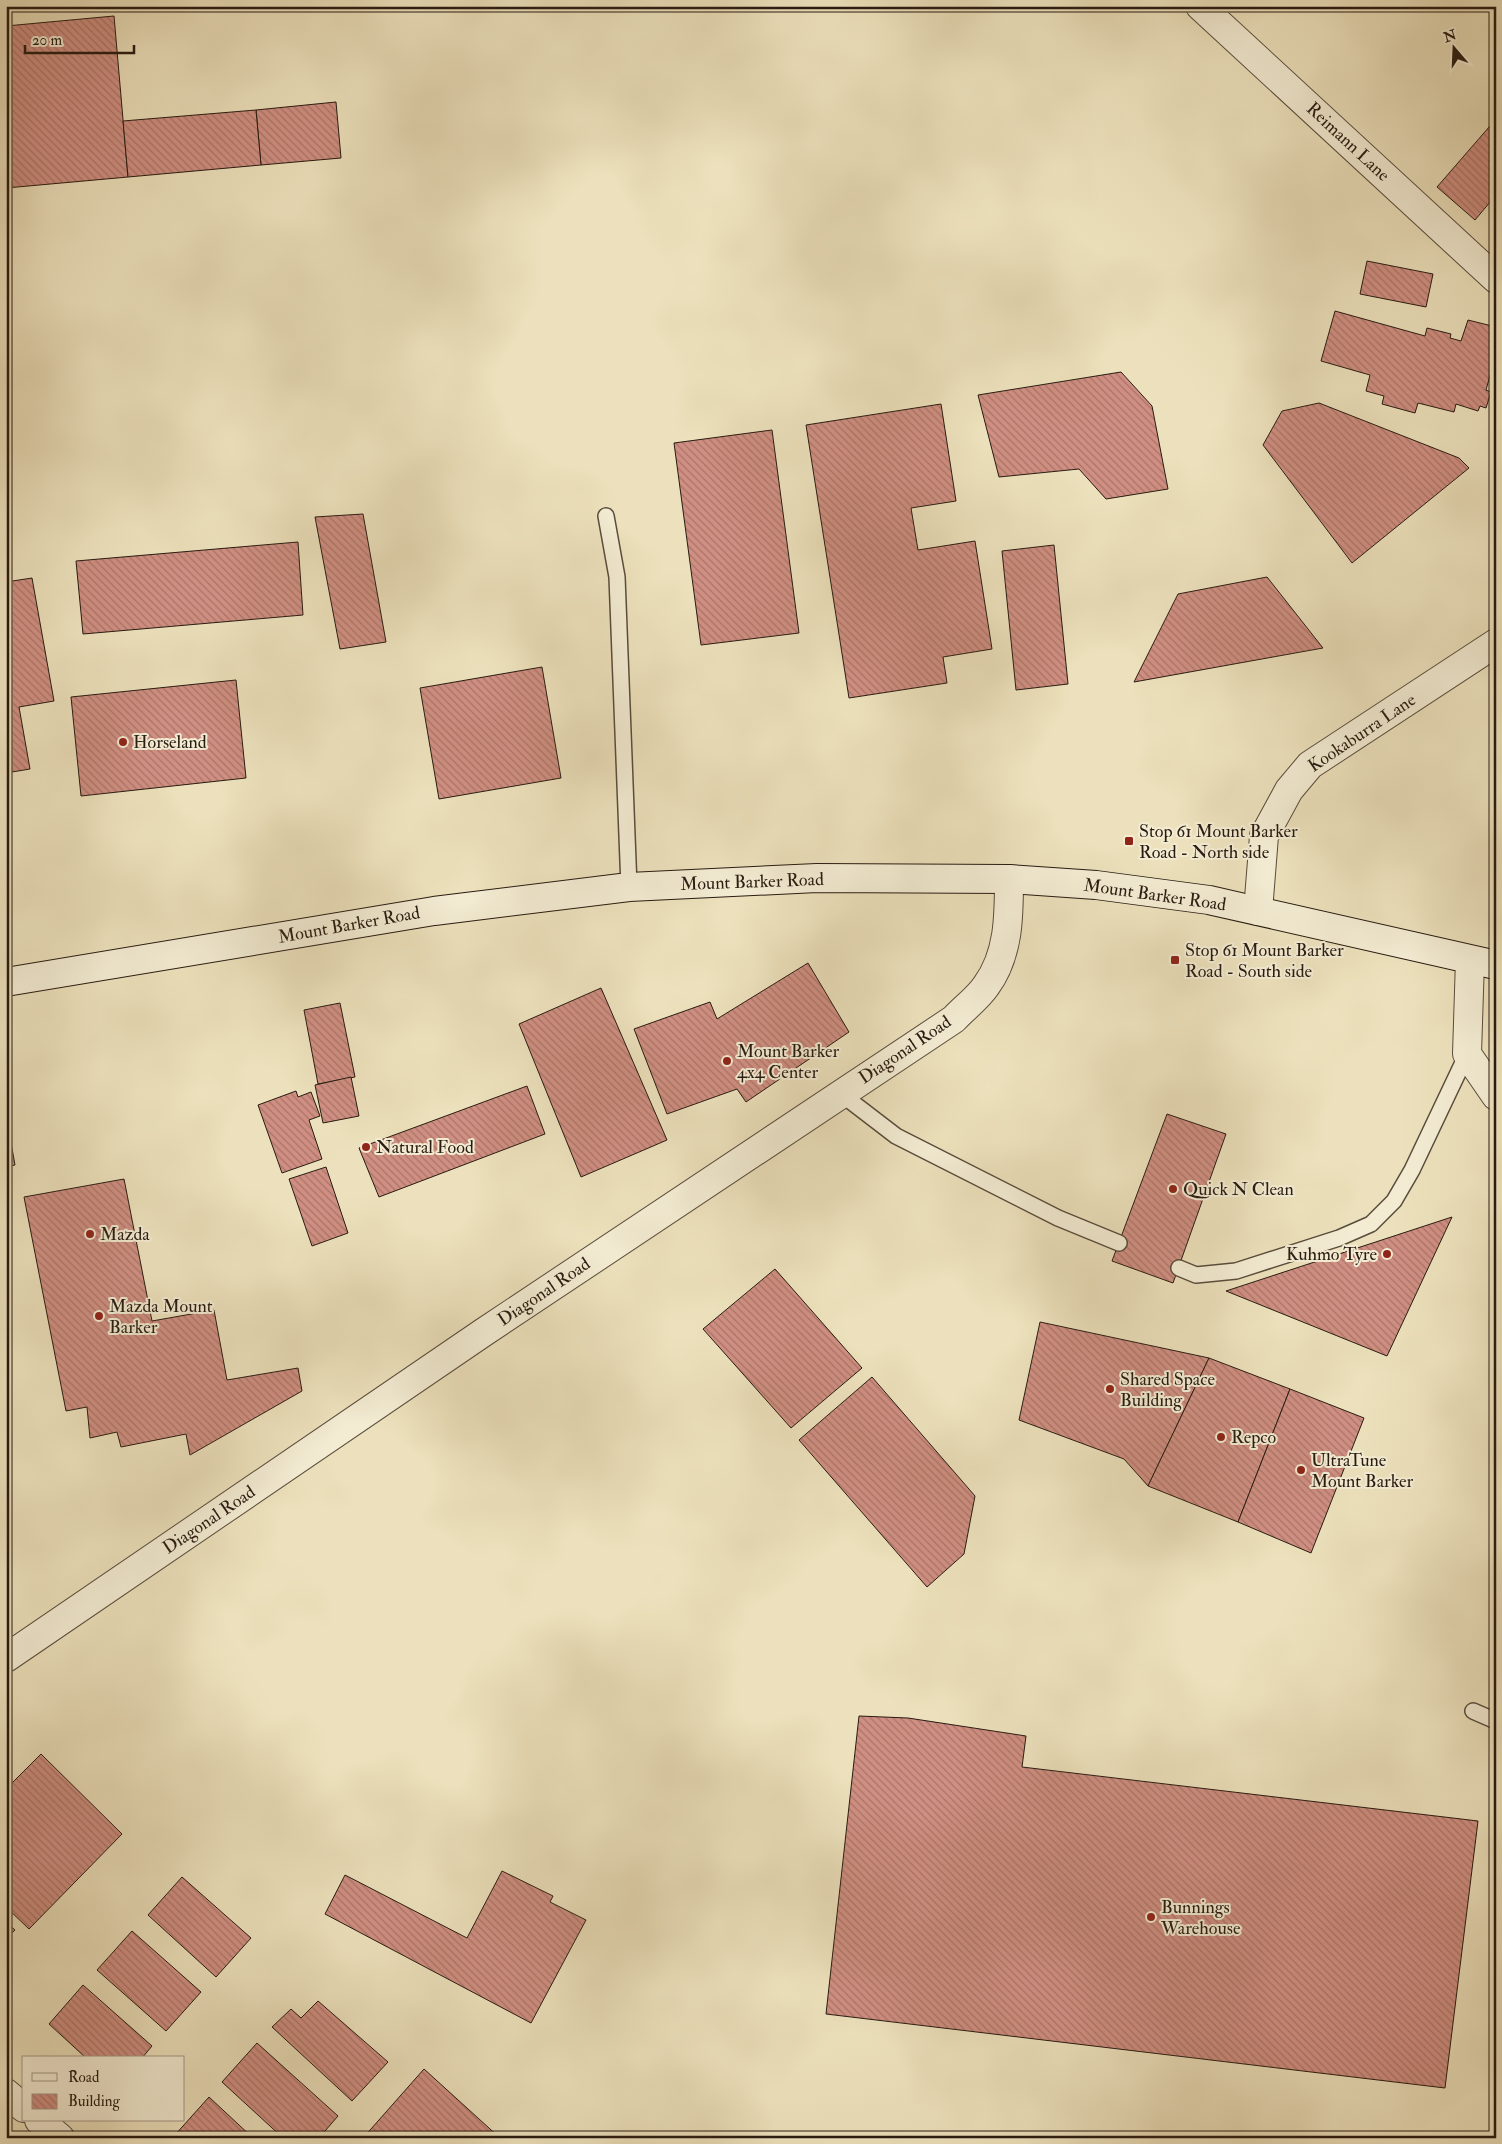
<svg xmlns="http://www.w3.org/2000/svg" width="1502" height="2144" viewBox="0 0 1502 2144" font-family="'IM FELL Double Pica',serif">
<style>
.building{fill:url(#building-back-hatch);stroke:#281b11}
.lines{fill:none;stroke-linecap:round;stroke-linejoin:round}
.lane-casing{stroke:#594c3c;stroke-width:18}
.street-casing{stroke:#594c3c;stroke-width:30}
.secondary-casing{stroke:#281b11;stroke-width:30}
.lane{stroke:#f3ecd3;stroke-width:15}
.street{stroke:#f3ecd3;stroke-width:28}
.secondary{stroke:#f3ecd3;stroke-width:28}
.poi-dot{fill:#8f2418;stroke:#f3ecd3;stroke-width:2}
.labels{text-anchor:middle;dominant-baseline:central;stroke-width:4;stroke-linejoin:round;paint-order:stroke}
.street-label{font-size:18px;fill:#281b11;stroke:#f3ecd3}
.poi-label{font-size:18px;fill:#281b11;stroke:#f3ecd3;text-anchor:start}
</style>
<defs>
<pattern id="building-back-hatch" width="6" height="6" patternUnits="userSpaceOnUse" patternTransform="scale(1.25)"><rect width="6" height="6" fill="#d08f82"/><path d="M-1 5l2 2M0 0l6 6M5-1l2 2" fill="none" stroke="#a97469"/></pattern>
</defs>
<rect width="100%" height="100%" fill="#ece1bc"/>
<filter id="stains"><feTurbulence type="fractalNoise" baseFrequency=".004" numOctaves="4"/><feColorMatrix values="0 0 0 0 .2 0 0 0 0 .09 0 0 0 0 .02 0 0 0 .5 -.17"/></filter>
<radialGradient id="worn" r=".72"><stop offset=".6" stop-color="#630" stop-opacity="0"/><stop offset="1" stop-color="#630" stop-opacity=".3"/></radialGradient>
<g class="building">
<path d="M114,16L128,177L6,188V26Z"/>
<path d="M336,102L341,158L261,165L256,110Z"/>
<path d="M256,110L261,165L128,177L123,121Z"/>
<path d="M1496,119V195L1475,220L1437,187Z"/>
<path d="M1367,261L1433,274L1426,307L1360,294Z"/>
<path d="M1335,311L1425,336L1427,328L1451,334L1450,338L1461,341L1468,320L1496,327V354L1486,390L1491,392L1486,408L1480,406L1478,411L1456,404L1454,412L1418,403L1415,413L1382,404L1384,396L1366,391L1370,375L1321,361Z"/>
<path d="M1121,372L1152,406L1168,489L1106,499L1079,469L999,477L978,395Z"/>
<path d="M1319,403L1459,458L1469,468L1352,563L1263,445L1282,411Z"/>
<path d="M941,404L956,501L911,508L918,550L975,541L992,649L943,657L947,683L849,698L806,425Z"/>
<path d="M772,430L799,633L701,645L674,443Z"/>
<path d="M363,514L386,642L340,649L315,517Z"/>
<path d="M298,542L303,615L83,634L76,561Z"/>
<path d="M1054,545L1068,684L1016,690L1002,551Z"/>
<path d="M1267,577L1323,648L1134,682L1178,594Z"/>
<path d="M32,578L54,701L19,707L30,769L6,773V582Z"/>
<path d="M542,667L561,778L439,799L420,688Z"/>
<path d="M236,680L246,778L81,796L71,697Z"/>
<path d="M808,963L849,1032L746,1102L737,1089L667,1114L634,1029L710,1002L717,1019Z"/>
<path d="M601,988L667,1140L581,1177L519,1024Z"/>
<path d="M340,1003L355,1077L318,1084L304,1010Z"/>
<path d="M351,1077L359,1116L323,1123L315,1085Z"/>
<path d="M527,1086L545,1134L379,1197L359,1148Z"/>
<path d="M296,1091L298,1097L311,1092L320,1116L309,1120L322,1159L282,1173L258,1105Z"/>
<path d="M1167,1114L1226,1134L1173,1283L1112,1261Z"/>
<path d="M6,1115L15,1165L6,1167Z"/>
<path d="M326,1167L348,1233L312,1246L289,1179Z"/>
<path d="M124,1179L152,1321L214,1310L227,1380L298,1368L302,1391L190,1455L186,1434L121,1447L117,1432L90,1438L87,1407L66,1411L24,1197Z"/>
<path d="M1452,1217L1387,1356L1226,1291Z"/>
<path d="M775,1269L862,1368L791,1428L703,1329Z"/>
<path d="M1040,1322L1209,1358L1148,1486L1124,1459L1019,1420Z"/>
<path d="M1209,1358L1290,1389L1238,1522L1148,1486Z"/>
<path d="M872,1377L975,1496L964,1554L927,1587L799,1440Z"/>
<path d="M1290,1389L1364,1418L1311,1553L1238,1522Z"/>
<path d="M859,1716L908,1718L1026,1736L1022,1767L1478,1821L1445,2088L826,2014Z"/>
<path d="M41,1754L122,1834L29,1929L6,1907V1789Z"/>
<path d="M502,1871L553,1896L550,1902L586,1920L531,2023L325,1914L345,1875L467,1938Z"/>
<path d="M182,1877L251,1938L216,1977L148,1915Z"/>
<path d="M6,1922L15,1930L6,1939Z"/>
<path d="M132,1931L201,1992L166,2031L97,1970Z"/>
<path d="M83,1985L152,2046L142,2058H86L49,2024Z"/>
<path d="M318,2001L388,2062L352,2101L272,2027L291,2009L301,2018Z"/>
<path d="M257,2043L338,2116L319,2138H283L222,2082Z"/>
<path d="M424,2069L500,2138H363Z"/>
<path d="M209,2097L253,2138H175L174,2136Z"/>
</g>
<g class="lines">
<g class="lane-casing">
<g id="lane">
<path d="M606,516L617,577L629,887"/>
<path d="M840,1093L896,1136L1058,1218L1119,1243"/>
<path d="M1179,1268L1196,1275L1236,1271L1339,1238L1371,1224L1394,1201L1412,1170L1467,1054"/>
<path d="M1473,1711L1496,1721"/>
</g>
</g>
<g class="street-casing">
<g id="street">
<path d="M1200,6L1496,279"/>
<path d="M1258,911L1264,836L1289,790L1310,765L1496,643"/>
<path d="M1470,960L1467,1054L1496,1096"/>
<path d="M6,1658L484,1332L954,1019C964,1008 978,998 986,986C1009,955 1009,916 1009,879"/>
<path d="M6,2093L24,2108"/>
<path d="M39,2120L60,2138"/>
</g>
</g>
<g class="secondary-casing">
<path id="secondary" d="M6,982L434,911L629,887L817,878L1009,879L1096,885L1209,900L1496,965"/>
</g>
<use href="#lane" class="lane"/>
<use href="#street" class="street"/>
<use href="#secondary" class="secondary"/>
</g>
<g class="poi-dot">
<circle cx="123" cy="742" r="5"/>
<rect x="1124" y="836" width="10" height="10" rx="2.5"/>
<rect x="1170" y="955" width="10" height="10" rx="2.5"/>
<circle cx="727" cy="1061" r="5"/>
<circle cx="366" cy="1147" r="5"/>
<circle cx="1173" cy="1189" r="5"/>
<circle cx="90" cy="1234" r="5"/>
<circle cx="1387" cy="1254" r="5"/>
<circle cx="99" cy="1316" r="5"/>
<circle cx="1110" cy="1389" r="5"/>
<circle cx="1221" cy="1437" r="5"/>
<circle cx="1301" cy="1470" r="5"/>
<circle cx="1151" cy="1917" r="5"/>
</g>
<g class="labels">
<g class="street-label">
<text transform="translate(1348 142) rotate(43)">Reimann Lane</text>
<text transform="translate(1362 733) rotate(-34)">Kookaburra Lane</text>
<text transform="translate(752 882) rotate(-2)">Mount Barker Road</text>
<text transform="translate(1155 895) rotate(8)">Mount Barker Road</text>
<text transform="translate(349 925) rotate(-10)">Mount Barker Road</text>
<text transform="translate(905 1050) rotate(-34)">Diagonal Road</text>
<text transform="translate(544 1292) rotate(-34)">Diagonal Road</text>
<text transform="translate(209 1520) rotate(-34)">Diagonal Road</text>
</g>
<g class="poi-label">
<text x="133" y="742">Horseland</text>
<text x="1139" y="831">Stop 61 Mount Barker<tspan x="1139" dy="21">Road - North side</tspan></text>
<text x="1185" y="950">Stop 61 Mount Barker<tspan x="1185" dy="21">Road - South side</tspan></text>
<text x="737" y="1051">Mount Barker<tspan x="737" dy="21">4x4 Center</tspan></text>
<text x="376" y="1147">Natural Food</text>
<text x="1183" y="1189">Quick N Clean</text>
<text x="100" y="1234">Mazda</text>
<text x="1377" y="1254" text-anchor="end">Kuhmo Tyre</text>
<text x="109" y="1306">Mazda Mount<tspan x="109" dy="21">Barker</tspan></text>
<text x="1120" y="1379">Shared Space<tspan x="1120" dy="21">Building</tspan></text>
<text x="1231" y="1437">Repco</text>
<text x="1311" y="1460">UltraTune<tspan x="1311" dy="21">Mount Barker</tspan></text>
<text x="1161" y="1907">Bunnings<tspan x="1161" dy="21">Warehouse</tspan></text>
</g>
</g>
<rect width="1502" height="2144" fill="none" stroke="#ece1bc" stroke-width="25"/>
<rect x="8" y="8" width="1487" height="2129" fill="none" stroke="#281b11" stroke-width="2.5"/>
<rect x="12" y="12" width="1477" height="2119" fill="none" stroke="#281b11"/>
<rect x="22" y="2056" width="162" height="65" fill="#f3ecd3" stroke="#a29885"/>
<rect x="32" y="2073" width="25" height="8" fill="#f3ecd3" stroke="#a29885"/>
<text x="68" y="2082" font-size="15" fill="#281b11">Road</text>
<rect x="32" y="2094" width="25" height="15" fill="url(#building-back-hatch)" stroke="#a29885"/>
<text x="68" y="2106" font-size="15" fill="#281b11">Building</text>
<g transform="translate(1454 48) rotate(341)" stroke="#f3ecd3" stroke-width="4" paint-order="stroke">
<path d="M0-4L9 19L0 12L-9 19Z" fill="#281b11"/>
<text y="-8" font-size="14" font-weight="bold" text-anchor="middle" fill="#281b11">N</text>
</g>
<path d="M25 45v8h109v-8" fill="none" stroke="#281b11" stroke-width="2.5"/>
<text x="32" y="45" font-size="15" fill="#281b11" stroke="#f3ecd3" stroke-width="4" paint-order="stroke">20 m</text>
<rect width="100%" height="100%" filter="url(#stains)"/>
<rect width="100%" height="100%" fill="url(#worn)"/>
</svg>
